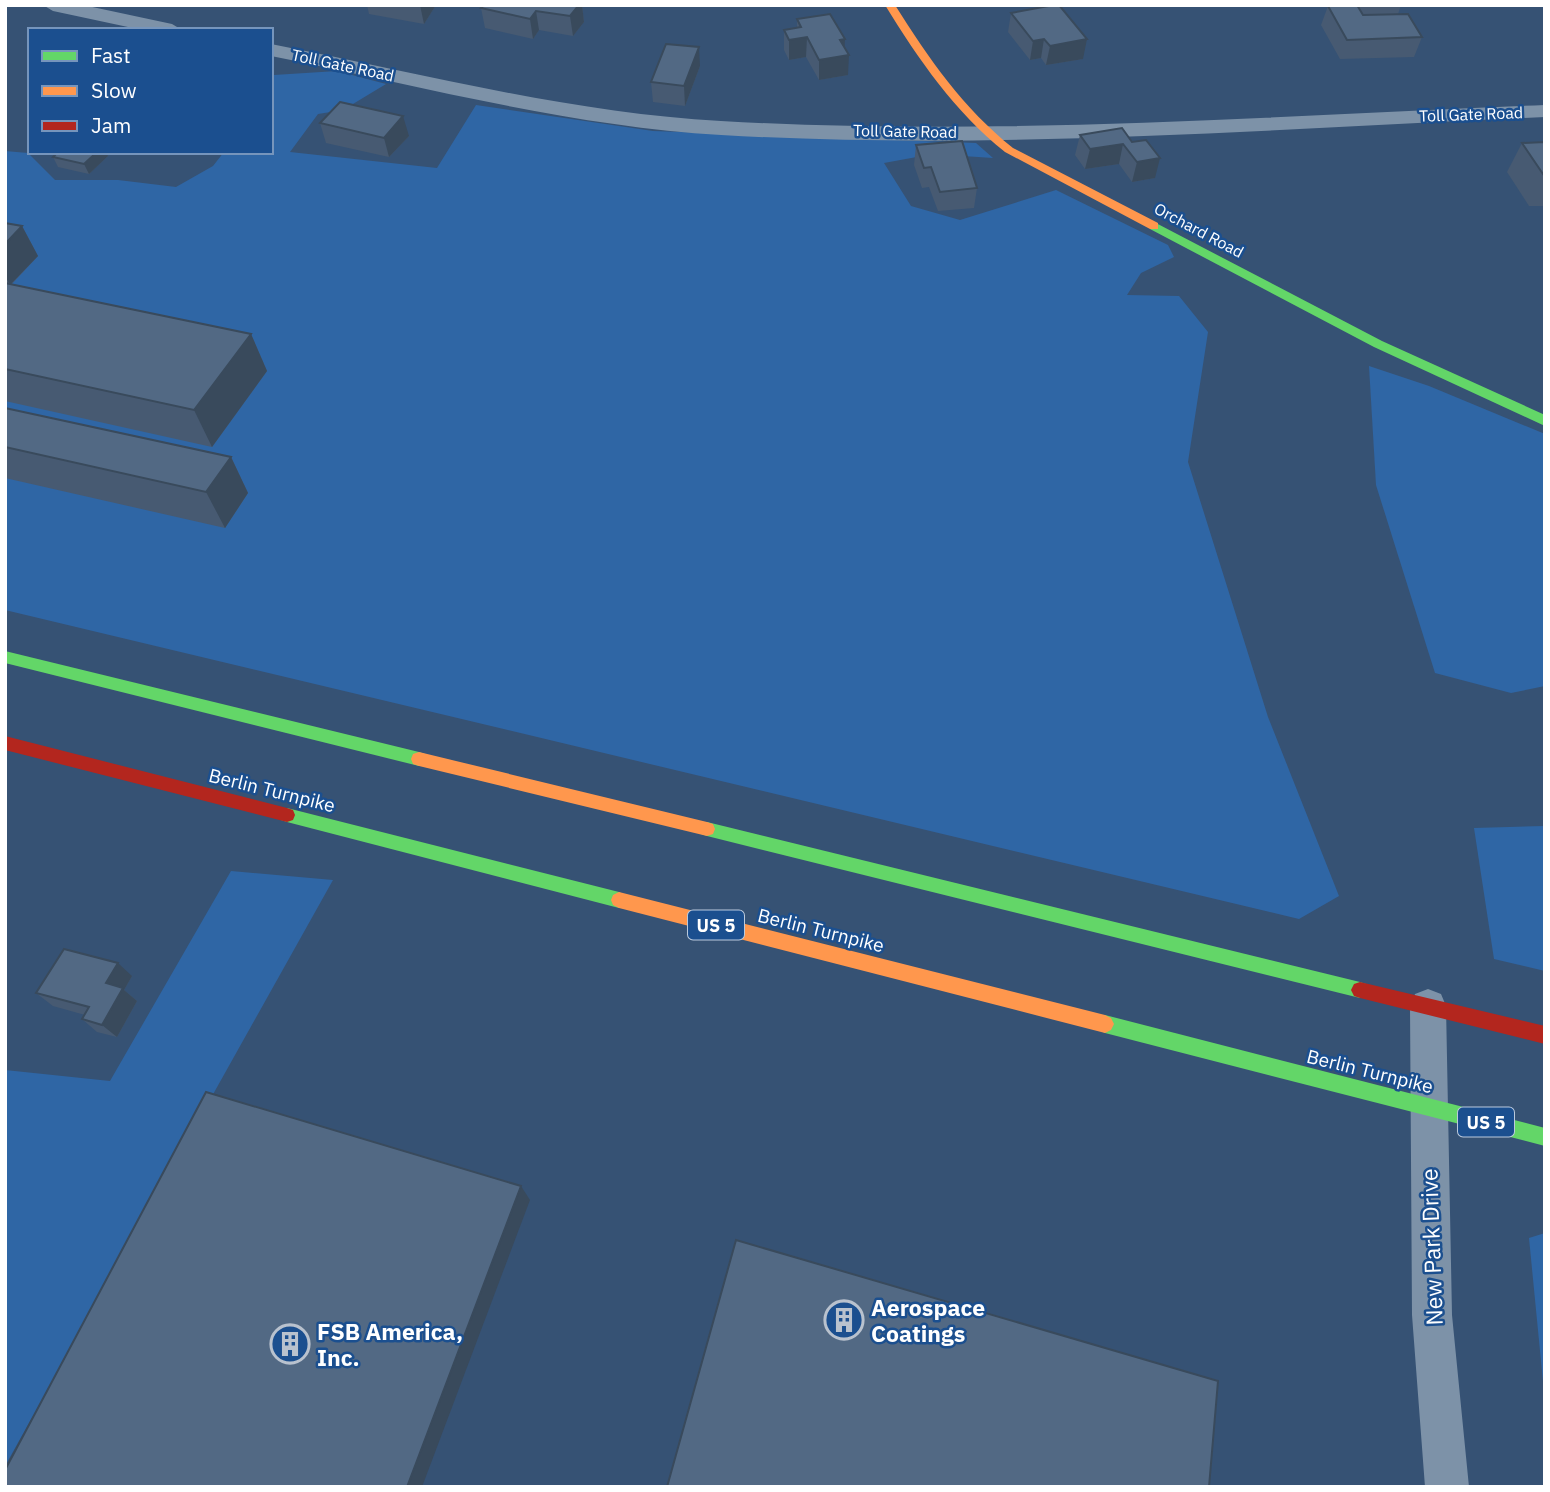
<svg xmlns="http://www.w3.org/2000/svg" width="1550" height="1492" viewBox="0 0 1550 1492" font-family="'IBM Plex Sans',sans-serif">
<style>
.green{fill:#2f66a5}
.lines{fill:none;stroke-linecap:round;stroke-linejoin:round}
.street{fill:#7d92a8;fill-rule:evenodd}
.fast{fill:#63d668;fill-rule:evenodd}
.slow{fill:#ff974d;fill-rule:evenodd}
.jam{fill:#b3261e;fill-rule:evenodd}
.wall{fill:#475a72}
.shaded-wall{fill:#394a5c}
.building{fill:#526984;stroke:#394a5c;stroke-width:2}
.labels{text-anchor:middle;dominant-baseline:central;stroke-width:5;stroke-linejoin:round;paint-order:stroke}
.far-street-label{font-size:16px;fill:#fff;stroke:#1b4f8f}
.shield{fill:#1b4f8f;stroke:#bbcadd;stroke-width:2}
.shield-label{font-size:18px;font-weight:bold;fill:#fff}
.street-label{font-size:19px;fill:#fff;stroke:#1b4f8f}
.near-street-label{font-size:23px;fill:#fff;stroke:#1b4f8f}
.near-poi-label{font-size:23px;font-weight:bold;fill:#fff;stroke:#1b4f8f;text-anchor:start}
</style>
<rect width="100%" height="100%" fill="#365274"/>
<g class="green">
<path d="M337,71L386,84L343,110L318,114L290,152L437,168L476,105L653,131L976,143L993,158L933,154L884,163L911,206L960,220L1056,190L1168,245L1174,257L1141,273L1127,295L1179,296L1208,332L1188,462L1268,717L1339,896L1299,919L5,610V151L28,153L55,180H118L176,187L213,166L224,152H271V82L274,75Z"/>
<path d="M1369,366L1429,386L1545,434V686L1511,693L1435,673L1376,485Z"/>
<path d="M1545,826V971L1494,959L1474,828Z"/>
<path d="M231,871L333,880L5,1466V1070L110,1081Z"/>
<path d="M1545,1233V1402L1529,1238Z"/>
</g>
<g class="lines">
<g class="street">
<path d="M43,5H83L172,24L182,30H142L53,11Z"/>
<path d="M271,44C420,73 570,113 721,121C995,137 1271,116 1545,105V117C1271,129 995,151 721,135C570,126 420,86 271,56Z"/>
<path d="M1428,989L1441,994L1446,1006L1452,1315L1469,1487H1425L1412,1315L1410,1006L1415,994Z"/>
</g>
<g class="fast">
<path d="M1154,222L1382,341L1545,415V426L1374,347L1150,229V223Z"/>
<path d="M5,651L419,752L425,754L427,759L425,764L419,766L5,663Z"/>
<path d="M287,808L619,892L625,895L627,900L625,905L619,908L287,822L281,820L279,815L281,810Z"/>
<path d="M707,822L1360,982L1366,984L1369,990L1366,996L1360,998L707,836L701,834L699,829L701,824Z"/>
<path d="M1105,1015L1545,1128V1146L1105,1033L1099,1030L1096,1024L1099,1018Z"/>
</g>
<g class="slow">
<path d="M885,5H895C929,59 963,108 1013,148L1158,223V229H1150L1005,152C954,111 919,60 885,5Z"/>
<path d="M419,752L707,822L713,824L715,829L713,834L707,836L419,766L413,764L411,759L413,754Z"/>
<path d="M619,892L1105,1015L1111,1018L1114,1024L1111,1030L1105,1033L619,908L613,905L611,900L613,895Z"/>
</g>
<g class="jam">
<path d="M5,736L287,808L293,810L295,815L293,820L287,822L5,750Z"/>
<path d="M1360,982L1545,1026V1044L1360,998L1354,996L1351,990L1354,984Z"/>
</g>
</g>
<g class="wall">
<path d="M367,5H436L424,24L369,14Z"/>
<path d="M582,5L584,22L573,36L539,30L533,39L485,28L481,8Z"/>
<path d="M1401,5L1398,14L1422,37L1414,57L1340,59L1321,25L1328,6Z"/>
<path d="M1011,13L1083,59L1046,65L1041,58L1030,60L1008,32Z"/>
<path d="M797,19L845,47L848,75L819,80L806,57L789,60L784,50V30L797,28Z"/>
<path d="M700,66L685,106L653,102L651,82Z"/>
<path d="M320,123L409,136L389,157L326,143Z"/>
<path d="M1122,128L1155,178L1132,182L1119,164L1085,169L1075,155L1080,135Z"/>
<path d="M1545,142V206H1529L1507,172L1522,143Z"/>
<path d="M916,145L977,188L974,208L938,211L929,187L922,188L914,165Z"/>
<path d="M58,152H106L108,156L89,174L58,167L53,157Z"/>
<path d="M5,223L22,226L38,256L11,285L251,334L267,371L212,447L5,401Z"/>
<path d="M5,408L231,457L248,493L225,528L5,478Z"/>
<path d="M132,976L124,990L137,1001L117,1037L97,1032L82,1019L85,1015L53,1006L36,993Z"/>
</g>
<g class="shaded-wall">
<path d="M420,5H436L424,24Z"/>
<path d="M579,5H582L584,22L573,36L570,16Z"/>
<path d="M536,11L539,30L533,39L530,19Z"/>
<path d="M807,37L806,57L789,60V40Z"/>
<path d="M845,39L844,56L849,55L848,75L819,80V60L840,40Z"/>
<path d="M1044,39L1041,58L1030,60L1033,41Z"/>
<path d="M1087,39L1083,59L1046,65L1050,46Z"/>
<path d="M699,47L700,66L685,106L684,86Z"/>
<path d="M403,116L409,136L389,157L384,138Z"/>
<path d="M1123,144L1119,164L1085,169L1090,149Z"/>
<path d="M97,152H106L108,156L89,174L84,164Z"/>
<path d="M1160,158L1155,178L1132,182L1137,162Z"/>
<path d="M22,226L38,256L10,285L5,276V244Z"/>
<path d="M251,334L267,371L212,447L194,410Z"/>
<path d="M231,457L248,493L225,528L206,492Z"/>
<path d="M118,963L132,976L124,990L137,1001L117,1037L102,1025L106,983Z"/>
<path d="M521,1186L530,1200L422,1487H407Z"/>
</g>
<g class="building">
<path d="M484,5H579L570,16L536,11L530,19L481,8Z"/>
<path d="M1054,5H1059L1087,39L1050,46L1044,39L1033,41L1011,13Z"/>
<path d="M1357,5L1363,15L1408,14L1422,37L1347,40L1328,6Z"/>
<path d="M830,14L845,39L840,40L849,55L819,60L807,37L789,40L784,30L801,27L797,19Z"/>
<path d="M666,44L699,47L684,86L651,82Z"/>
<path d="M340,102L403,116L384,138L320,123Z"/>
<path d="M1122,128L1132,142L1146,140L1160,158L1137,162L1123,144L1090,149L1080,135Z"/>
<path d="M962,141L977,188L940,192L931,167L924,168L916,145Z"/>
<path d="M1545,142V177L1522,143Z"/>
<path d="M58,152H97L84,164L53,157Z"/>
<path d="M5,223L22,226L5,244Z"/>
<path d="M5,283L251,334L194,410L5,369Z"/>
<path d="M5,408L231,457L206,492L5,447Z"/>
<path d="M64,949L118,963L106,983L123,988L102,1025L82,1019L89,1007L36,993Z"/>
<path d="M206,1092L521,1186L407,1487H5V1470Z"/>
<path d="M736,1240L1218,1381L1209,1487H667Z"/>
</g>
<defs>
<g id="building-ring" transform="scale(2.0125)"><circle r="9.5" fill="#1b4f8f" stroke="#b9c2ce" stroke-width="1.5"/><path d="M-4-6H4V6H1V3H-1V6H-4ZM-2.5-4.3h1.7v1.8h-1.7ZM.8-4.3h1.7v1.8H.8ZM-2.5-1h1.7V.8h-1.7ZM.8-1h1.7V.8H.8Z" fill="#b9c2ce"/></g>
</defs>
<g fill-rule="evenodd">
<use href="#building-ring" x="844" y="1320"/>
<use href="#building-ring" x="290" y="1344"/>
</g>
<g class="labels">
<g class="far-street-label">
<text transform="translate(343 65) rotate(12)">Toll Gate Road</text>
<text transform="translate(1471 114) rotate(-2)">Toll Gate Road</text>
<text transform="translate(905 131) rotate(1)">Toll Gate Road</text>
<text transform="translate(1199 230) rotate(28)">Orchard Road</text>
</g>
<g class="shield">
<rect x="688" y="910.5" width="56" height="29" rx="5"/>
<rect x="1458" y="1107.5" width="56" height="29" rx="5"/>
</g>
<g class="shield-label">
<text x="716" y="925">US 5</text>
<text x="1486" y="1122">US 5</text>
</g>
<g class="street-label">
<text transform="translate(272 790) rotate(14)">Berlin Turnpike</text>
<text transform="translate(821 930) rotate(14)">Berlin Turnpike</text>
<text transform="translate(1370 1071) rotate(14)">Berlin Turnpike</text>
</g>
<g class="near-street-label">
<text transform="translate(1431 1247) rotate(-92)">New Park Drive</text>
</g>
<g class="near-poi-label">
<text x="871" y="1307">Aerospace<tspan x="871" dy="26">Coatings</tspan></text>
<text x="317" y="1331">FSB America,<tspan x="317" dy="26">Inc.</tspan></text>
</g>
</g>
<rect width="1550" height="1492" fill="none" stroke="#ffffff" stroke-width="14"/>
<rect x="28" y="28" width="245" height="126" fill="#1b4f8f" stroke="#7695bc" stroke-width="2"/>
<rect x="42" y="51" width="35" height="10" fill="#63d668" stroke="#7695bc" stroke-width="2"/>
<text x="91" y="63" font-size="21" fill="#ffffff">Fast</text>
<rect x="42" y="86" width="35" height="10" fill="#ff974d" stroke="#7695bc" stroke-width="2"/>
<text x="91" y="98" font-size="21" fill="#ffffff">Slow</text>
<rect x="42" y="121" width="35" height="10" fill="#b3261e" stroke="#7695bc" stroke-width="2"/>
<text x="91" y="133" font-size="21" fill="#ffffff">Jam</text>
</svg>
